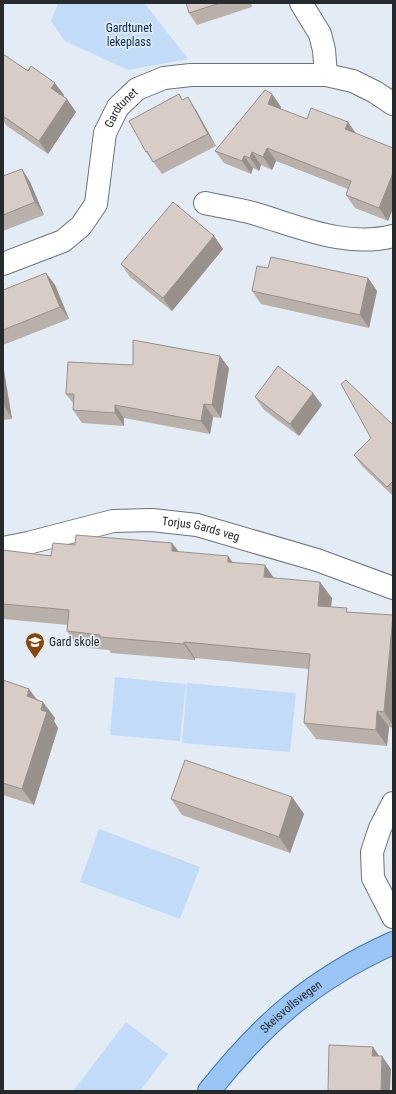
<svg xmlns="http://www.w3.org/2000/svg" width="396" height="1094" viewBox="0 0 396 1094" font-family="'Roboto Condensed',sans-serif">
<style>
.green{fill:#c2dbf8}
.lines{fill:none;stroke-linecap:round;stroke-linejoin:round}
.minor-casing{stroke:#6b727a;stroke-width:24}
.major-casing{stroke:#4475a9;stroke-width:24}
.minor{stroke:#fff;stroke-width:22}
.major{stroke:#98c5f4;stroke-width:22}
.wall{fill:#bab0aa}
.shaded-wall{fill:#97908b}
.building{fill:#d8cdc6;stroke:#97908b}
.labels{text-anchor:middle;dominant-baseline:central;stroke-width:3.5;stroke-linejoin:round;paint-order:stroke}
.park-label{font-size:12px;fill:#012c54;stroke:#e3ebf5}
.street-label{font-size:12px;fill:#272a2d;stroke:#e3ebf5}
.poi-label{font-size:12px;fill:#272a2d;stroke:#e3ebf5;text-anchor:start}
</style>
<rect width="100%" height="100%" fill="#e3ebf5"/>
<g class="green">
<path d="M58,3H146V5L188,59L128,70L65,41L51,21Z"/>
<path d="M115,677L186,684L180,741L110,735Z"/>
<path d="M187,683L296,693L290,752L182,743Z"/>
<path d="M99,829L200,867L180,919L80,882Z"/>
<path d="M126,1022L168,1054L140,1091H73Z"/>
</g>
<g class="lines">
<g class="minor-casing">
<g id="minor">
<path d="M301,3L320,34L324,50L326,75"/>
<path d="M205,203C222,207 240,209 256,214C300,227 346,248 393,236"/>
<path id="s1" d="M3,264L63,241L81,226L96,204L105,133L118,107L137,89L164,78L191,75H326L353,81L375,92L393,104"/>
<path id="s2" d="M3,548L28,543L113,521L152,520L197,525L317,560L393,588"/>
<path d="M393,803L380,828L372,852L373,878L393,917"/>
</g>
</g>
<g class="major-casing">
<g id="major">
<path id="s3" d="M209,1091C263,1023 313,979 393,943"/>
</g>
</g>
<use href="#minor" class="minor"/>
<use href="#major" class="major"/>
</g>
<g class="wall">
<path d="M186,3H251L252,7L197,25L189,13Z"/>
<path d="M3,54L64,95L63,96L76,112L48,154L7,126L3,120Z"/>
<path d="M272,94L281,107V109L307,119L348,122L355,133L388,221L355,208L346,195L348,189L276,161L272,170L261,165L259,171L253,168L251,174L224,163L215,151Z"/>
<path d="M183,99L196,110L216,146L162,174L146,152Z"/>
<path d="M22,169L30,182L44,215L3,231V176Z"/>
<path d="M214,236L223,249L172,311L130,277L121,264Z"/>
<path d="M268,268L368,278L377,291L369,328L261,304L252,291Z"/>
<path d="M46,273L55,285L69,319L3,345V290Z"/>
<path d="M133,365L229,368L221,418L213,417L210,434L124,418V426L82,423L73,410V403L66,394Z"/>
<path d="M3,370L12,419L3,420Z"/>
<path d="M255,397L322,405L299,436L264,410Z"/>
<path d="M393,425V496L362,466L354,455Z"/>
<path d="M172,543L179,552L232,562L275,578L332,598L331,607L349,612L393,615V728L389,727L387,746L316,739L304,723L309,669L195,658V660L111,653L109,650L78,647L67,631L68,625L3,619V550L51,556L75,545Z"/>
<path d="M3,680L37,699L55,718L54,721L58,728L34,805L3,795Z"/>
<path d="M292,797L304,814L290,853L182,815L171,799Z"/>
</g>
<g class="shaded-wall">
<path d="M55,83L64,95L60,101L51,88Z"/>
<path d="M272,94L281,107L277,116L268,104Z"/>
<path d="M188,97L196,110L216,146L208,134Z"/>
<path d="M67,99L76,112L48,154L39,141Z"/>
<path d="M348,122L357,135L345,129Z"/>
<path d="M267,148L276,161L272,170L263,157Z"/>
<path d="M252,152L261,165L259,171L250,158Z"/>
<path d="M244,156L253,168L251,174L242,161Z"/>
<path d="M22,169L30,182L44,215L35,202Z"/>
<path d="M393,173V209L388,221L379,208Z"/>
<path d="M214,236L223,249L172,311L163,298Z"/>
<path d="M46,273L55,285L69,319L60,307Z"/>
<path d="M368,278L377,291L369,328L360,315Z"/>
<path d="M220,356L229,368L221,418L212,405Z"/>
<path d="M3,370H4L12,419L4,406L3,402Z"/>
<path d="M313,393L322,405L299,436L290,424Z"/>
<path d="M204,404L213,417L210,434L201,421Z"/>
<path d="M115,405L124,418V426L115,413Z"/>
<path d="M172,543L184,559L172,551Z"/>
<path d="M228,556L240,572L228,562Z"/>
<path d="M265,565L276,581L264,577Z"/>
<path d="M320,582L332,598L329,622L318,606Z"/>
<path d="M393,615V725L384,712Z"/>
<path d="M184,642L195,658V660L184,644Z"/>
<path d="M29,689L41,705L27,696Z"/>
<path d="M43,702L55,718L54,721L58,728L34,805L22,789L41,710Z"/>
<path d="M377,711L389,727L387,746L376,730Z"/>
<path d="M292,797L304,814L290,853L279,837Z"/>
<path d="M373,1047L382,1060L372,1056Z"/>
<path d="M382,1056L391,1069L390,1091H381Z"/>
</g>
<g class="building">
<path d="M186,3H220L189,13Z"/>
<path d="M3,54L28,71L31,66L55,83L51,88L67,99L39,141L3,116Z"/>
<path d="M265,90L272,94L268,104L307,119L311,108L348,122L345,129L393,148V173L379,208L346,195L351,181L267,148L263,157L252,152L250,158L244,156L242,161L215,151Z"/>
<path d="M179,94L182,100L188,97L208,134L153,162L147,151L146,152L129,121Z"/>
<path d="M22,169L35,202L3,215V176Z"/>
<path d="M173,202L214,236L163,298L121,264Z"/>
<path d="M271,257L368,278L360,315L252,291L257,266L268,268Z"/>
<path d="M46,273L60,307L3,330V290Z"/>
<path d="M133,340L220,356L212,405L204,404L201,421L115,405V413L73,410L74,394H66L68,362L133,365Z"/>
<path d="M278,366L313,393L290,424L255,397Z"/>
<path d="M346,380L393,425V481L387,487L354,455L371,438L341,384Z"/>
<path d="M76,535L172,543V551L228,556V562L265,565L264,577L320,582L318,606L347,608L346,612L393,615L384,712L377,711L376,730L304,723L310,654L184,642V644L100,637V635L67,631L69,610L3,604V550L51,556L53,543L75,545Z"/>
<path d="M3,680L29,689L27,696L43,702L41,710L47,712L22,789L3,783Z"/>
<path d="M185,760L292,797L279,837L171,799Z"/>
<path d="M329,1045L373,1047L372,1056H382L381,1091H328Z"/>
</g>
<defs>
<g id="school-pin" transform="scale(1)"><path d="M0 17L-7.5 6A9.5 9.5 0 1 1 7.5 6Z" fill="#86470d" stroke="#e3ebf5"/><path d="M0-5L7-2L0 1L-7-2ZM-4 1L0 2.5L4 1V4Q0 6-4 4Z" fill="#fff"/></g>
</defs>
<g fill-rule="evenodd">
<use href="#school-pin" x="35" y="642"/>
</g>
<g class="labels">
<g class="park-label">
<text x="129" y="28">Gardtunet<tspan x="129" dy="14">lekeplass</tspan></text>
</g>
<g class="street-label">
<text stroke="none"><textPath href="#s1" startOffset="216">Gardtunet</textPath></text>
<text stroke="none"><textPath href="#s2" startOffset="202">Torjus Gards veg</textPath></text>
<text stroke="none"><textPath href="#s3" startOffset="118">Skeisvollsvegen</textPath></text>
</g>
<g class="poi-label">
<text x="49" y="642">Gard skole</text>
</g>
</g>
<rect width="396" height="1094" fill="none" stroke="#272a2d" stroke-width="8"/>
</svg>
